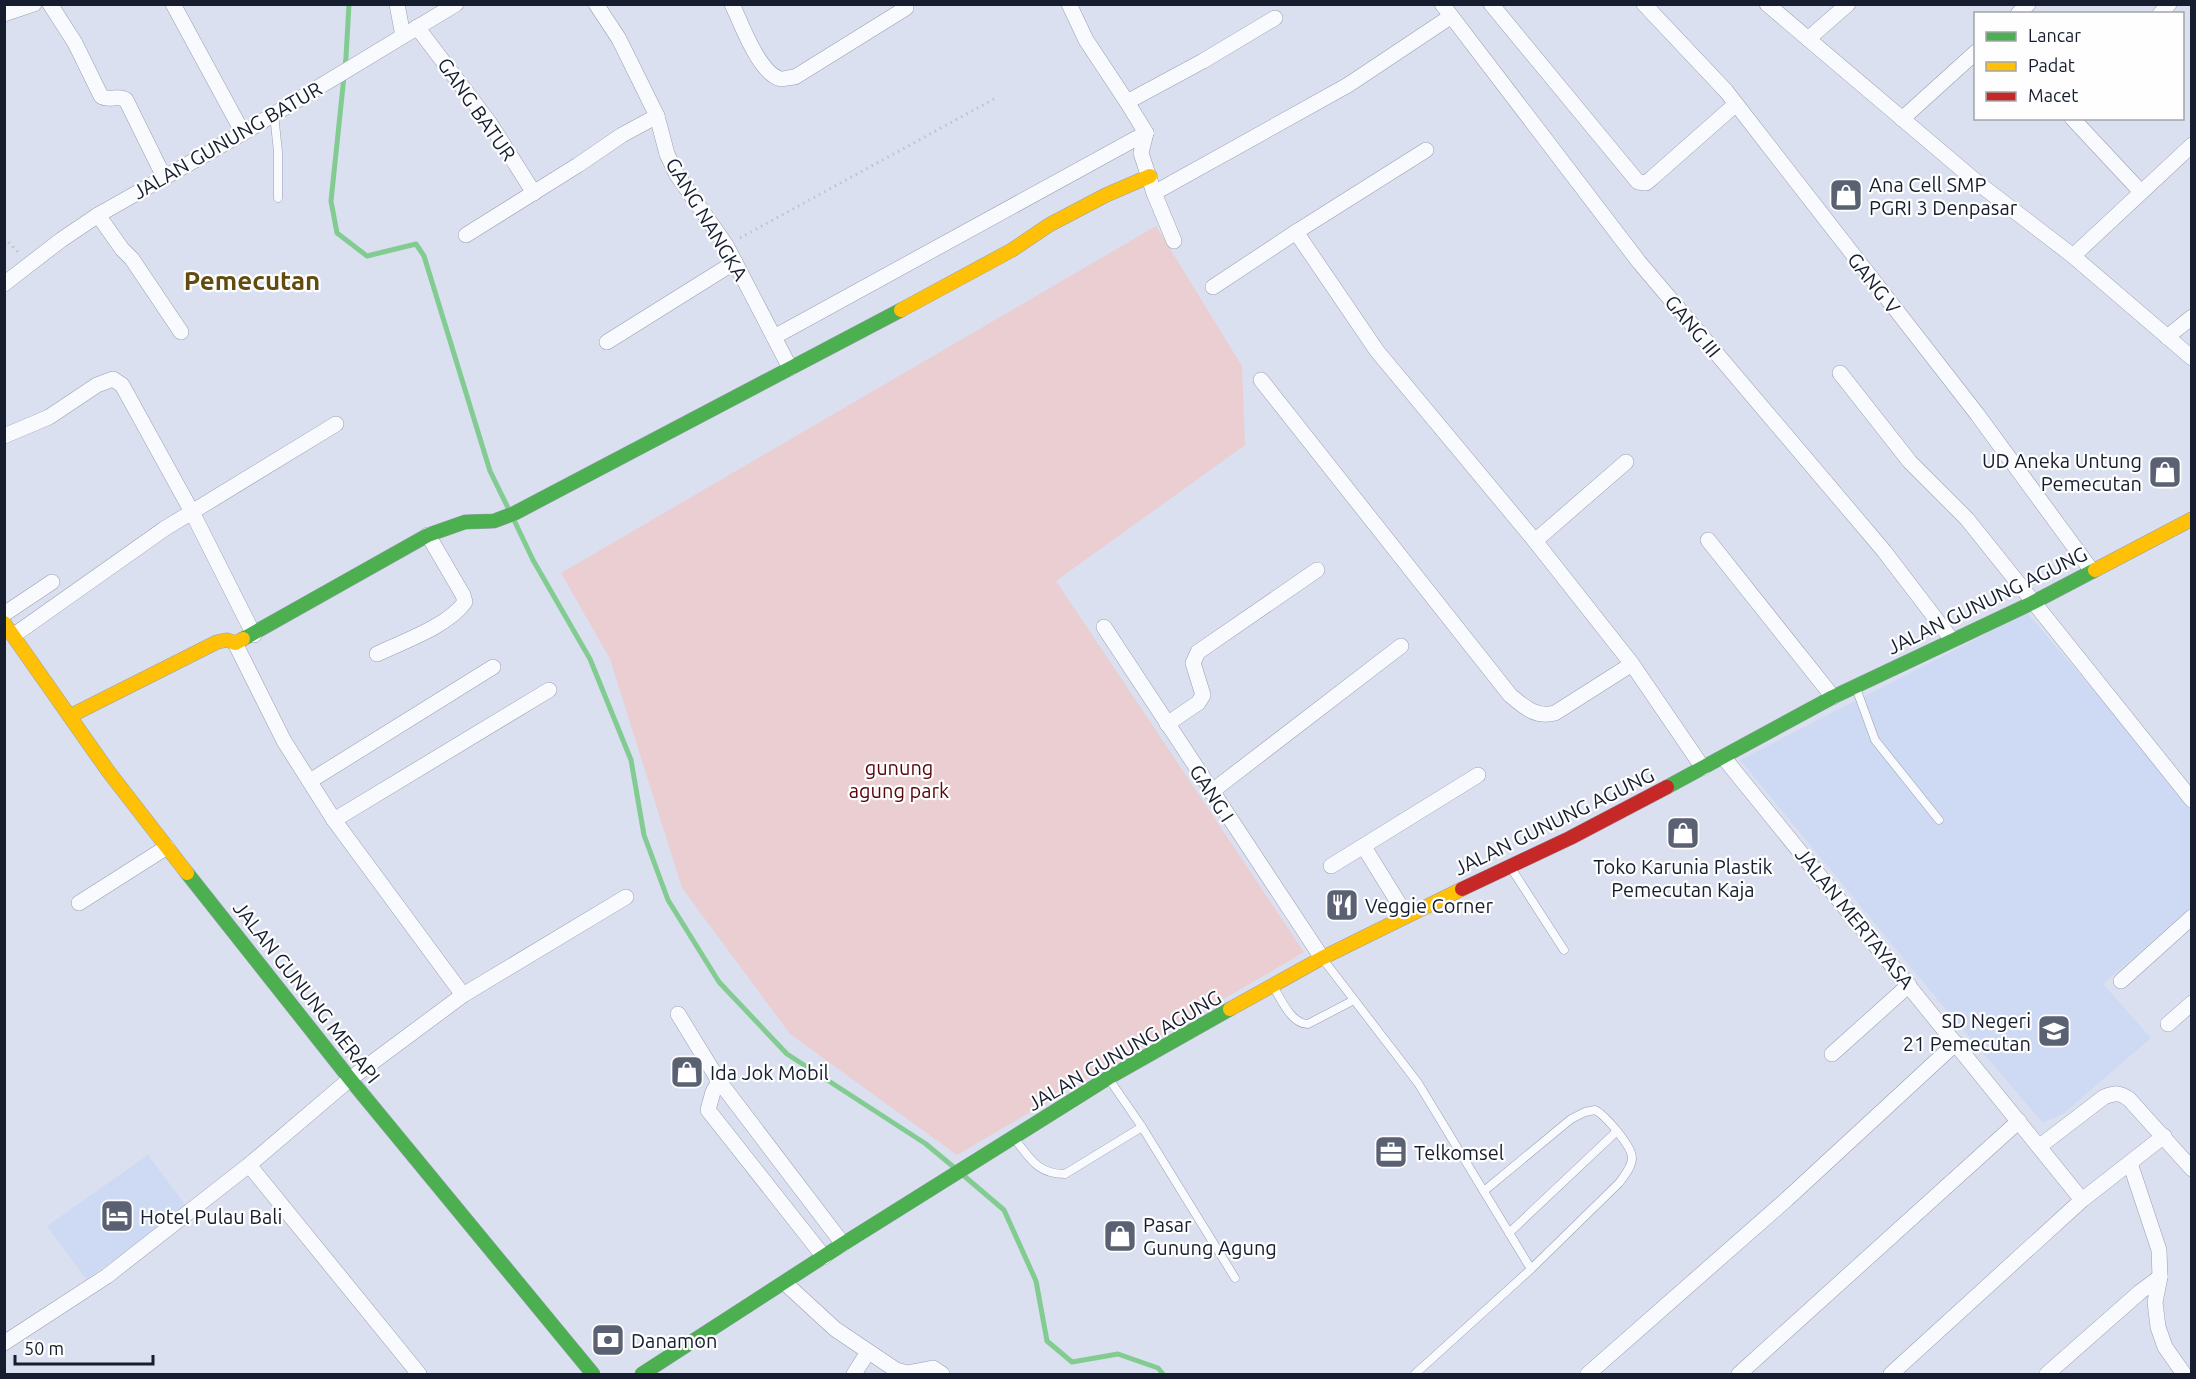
<svg xmlns="http://www.w3.org/2000/svg" width="2196" height="1379" viewBox="0 0 2196 1379" font-family="Ubuntu,sans-serif">
<style>
.built{fill:#ced9f3}
.green{fill:#eaced2}
.lines{fill:none;stroke-linecap:round;stroke-linejoin:round}
.stream{stroke:#82cc92;stroke-width:5}
.lane-casing{stroke:#999faf;stroke-width:9}
.street-casing{stroke:#999faf;stroke-width:16}
.fast-casing{stroke:#999faf;stroke-width:15}
.slow-casing{stroke:#999faf;stroke-width:15}
.jam-casing{stroke:#999faf;stroke-width:15}
.path{stroke:#bfc2c8;stroke-width:3;stroke-dasharray:1.5 4.5;stroke-linecap:butt}
.lane{stroke:#f9fafd;stroke-width:8}
.street{stroke:#f9fafd;stroke-width:15}
.fast{stroke:#4caf50;stroke-width:14}
.slow{stroke:#ffc107;stroke-width:14}
.jam{stroke:#c62828;stroke-width:14}
.labels{text-anchor:middle;dominant-baseline:central;stroke-width:4.5;stroke-linejoin:round;paint-order:stroke}
.street-label{font-size:20px;fill:#151d2e;stroke:#fefefe}
.poi-label{font-size:20px;fill:#151d2e;stroke:#fefefe;text-anchor:start}
.park-label{font-size:20px;fill:#580408;stroke:#fefefe}
.district-label{font-size:26px;font-weight:bold;fill:#624b0f;stroke:#fefefe}
</style>
<rect width="100%" height="100%" fill="#dae0f0"/>
<g class="built">
<path d="M2027,613L2191,804V907L2103,984L2151,1038L2064,1113L2043,1123L1957,1023L1740,760Z"/>
<path d="M148,1155L187,1207L131,1249L86,1279L47,1226Z"/>
</g>
<path class="green" d="M1156,226L1242,366L1245,445L1056,581L1304,952L957,1155L790,1034L682,888L610,659L561,573Z"/>
<g class="lines">
<g class="stream">
<path d="M349,4L346,57L331,201L337,233L367,256L416,244L424,256L490,471L510,512"/>
<path d="M514,520L533,560L590,659L631,760L644,835L668,900L719,982L787,1054L926,1144L956,1169"/>
<path d="M963,1175L1004,1210L1036,1281L1047,1341L1072,1362L1118,1354L1158,1368L1163,1374"/>
</g>
<g class="lane-casing">
<g id="lane">
<path d="M274,114L278,152V198"/>
<path d="M1856,688L1875,740L1939,820"/>
<path d="M1511,868L1564,950"/>
<path d="M1322,958L1418,1083L1531,1269L1415,1374"/>
<path d="M1273,986C1281,999 1291,1024 1308,1024L1354,1000"/>
<path d="M1109,1079L1142,1127L1235,1278"/>
<path d="M1014,1138C1030,1158 1037,1174 1065,1174L1142,1127"/>
<path d="M1484,1191L1571,1119L1585,1112L1595,1110C1605,1115 1632,1146 1632,1158C1632,1167 1624,1176 1619,1183L1531,1269"/>
<path d="M1509,1233L1616,1132"/>
</g>
</g>
<g class="street-casing">
<g id="street">
<path d="M50,4L75,43L101,96C109,102 118,94 126,100L164,177"/>
<path d="M173,4L243,133"/>
<path d="M397,4L403,36"/>
<path d="M596,4L619,39L657,116L667,154L677,175L726,245L790,368"/>
<path d="M732,4C741,23 759,74 781,79C785,79 791,77 795,77L906,8"/>
<path d="M1069,4L1086,40L1127,102L1146,133"/>
<path d="M1442,4L1639,262L1884,551L1952,640"/>
<path d="M1491,4L1638,182L1646,183L1652,178L1736,104"/>
<path d="M1644,4L1726,91L1977,414L2092,571"/>
<path d="M1767,4L1978,183L2073,256L2192,358"/>
<path d="M4,14L34,4"/>
<path d="M2018,14L2028,4"/>
<path d="M2160,14L2169,4"/>
<path d="M417,27L489,122L534,193"/>
<path d="M1808,39L1848,4"/>
<path d="M1127,102L1203,61L1275,18"/>
<path d="M2072,118L2141,192"/>
<path d="M1902,119L1976,52"/>
<path d="M1146,133L1141,153L1154,193L1348,85L1450,17"/>
<path d="M1154,193L1174,241"/>
<path d="M98,215L122,249L132,259L181,332"/>
<path d="M1296,232L1377,351L1535,541L1632,664L1703,768"/>
<path d="M466,235L578,165L622,135L657,116"/>
<path d="M2073,256L2192,145"/>
<path d="M4,284L61,240L98,215L243,133L456,4"/>
<path d="M1213,287L1296,232L1426,150"/>
<path d="M774,337L1146,133"/>
<path d="M2167,337L2192,317"/>
<path d="M607,342L735,262"/>
<path d="M1840,373L1910,462L1967,519L2192,800"/>
<path d="M1261,380L1510,695C1524,707 1536,718 1555,713L1632,664"/>
<path d="M4,436L49,417L97,385L113,379L122,385L192,512L254,635"/>
<path d="M1708,540L1833,697"/>
<path d="M1535,541L1626,462"/>
<path d="M4,614L52,582"/>
<path d="M1104,627L1322,958"/>
<path d="M14,635L164,529L336,424"/>
<path d="M235,643L284,741L334,820L463,995"/>
<path d="M377,654C404,641 448,626 465,602L463,595L428,535"/>
<path d="M1167,724L1198,703L1203,695L1193,663L1198,652L1317,570"/>
<path d="M1724,758L2082,1200"/>
<path d="M310,781L493,667"/>
<path d="M1211,792L1401,646"/>
<path d="M334,820L549,690"/>
<path d="M1364,847L1406,915"/>
<path d="M1331,866L1478,775"/>
<path d="M79,903L167,847"/>
<path d="M2121,981L2192,917"/>
<path d="M678,1014L719,1081L843,1244"/>
<path d="M2168,1024L2192,1003"/>
<path d="M1832,1054L1909,985"/>
<path d="M719,1081L713,1092L708,1110L824,1257"/>
<path d="M2040,1146L2104,1097C2115,1093 2119,1092 2129,1099L2192,1169"/>
<path d="M2130,1163L2159,1250L2160,1277L2155,1302L2158,1327L2165,1347L2184,1374"/>
<path d="M249,1165L419,1374"/>
<path d="M785,1283L835,1329L896,1370L907,1373L933,1368L942,1374"/>
<path d="M4,1343L107,1276L249,1165L350,1079L463,995L626,897"/>
<path d="M854,1374L868,1352"/>
<path d="M1588,1374L1787,1199L1956,1043"/>
<path d="M1739,1374L2019,1121"/>
<path d="M1891,1374L2082,1200L2164,1136"/>
<path d="M2047,1374L2140,1292L2160,1277"/>
</g>
</g>
<g class="fast-casing">
<g id="fast">
<path d="M243,639L428,535L465,522L494,521L515,513L901,310"/>
<path d="M1667,787L1833,697L2032,603L2095,570"/>
<path d="M187,873L350,1079L593,1374"/>
<path d="M642,1374L843,1244L1108,1078L1230,1009"/>
</g>
</g>
<g class="slow-casing">
<g id="slow">
<path d="M901,310L1012,250L1049,225L1106,195L1150,176"/>
<path d="M2095,570L2192,519"/>
<path d="M4,623L108,771L187,873"/>
<path d="M70,716L217,642L227,640L235,643L243,639"/>
<path d="M1230,1009L1322,958L1462,889"/>
</g>
</g>
<g class="jam-casing">
<path id="jam" d="M1462,889L1570,838L1667,787"/>
</g>
<g class="path">
<path d="M4,238L18,252"/>
<path d="M740,238L994,99"/>
</g>
<use href="#lane" class="lane"/>
<use href="#street" class="street"/>
<use href="#fast" class="fast"/>
<use href="#slow" class="slow"/>
<use href="#jam" class="jam"/>
</g>
<defs>
<g id="shop-square" transform="scale(1.725)"><rect x="-9" y="-9" width="18" height="18" rx="4" fill="#5a6172" stroke="#fefefe"/><path d="M-5-2.5h2.3a2.7 3.5 0 0 1 5.4 0H5L5.5 6h-11ZM-1.5-2.5h3a1.5 2.3 0 0 0-3 0Z" fill="#fff"/></g>
<g id="restaurant-square" transform="scale(1.725)"><rect x="-9" y="-9" width="18" height="18" rx="4" fill="#5a6172" stroke="#fefefe"/><path d="M-5-6h1v4h1v-4h1v4h1v-4h1v5L-1.5 .5V6h-2V.5L-5-1ZM5-6V6H3V1.5H1.5Q1.5-4 5-6Z" fill="#fff"/></g>
<g id="school-square" transform="scale(1.725)"><rect x="-9" y="-9" width="18" height="18" rx="4" fill="#5a6172" stroke="#fefefe"/><path d="M0-5L7-2L0 1L-7-2ZM-4 1L0 2.5L4 1V4Q0 6-4 4Z" fill="#fff"/></g>
<g id="office-square" transform="scale(1.725)"><rect x="-9" y="-9" width="18" height="18" rx="4" fill="#5a6172" stroke="#fefefe"/><path d="M-6-3h4V-5.5h4V-3h4V5H-6ZM-1-4.5V-3h2v-1.5ZM-6 0V1H6V0Z" fill="#fff"/></g>
<g id="hotel-square" transform="scale(1.725)"><rect x="-9" y="-9" width="18" height="18" rx="4" fill="#5a6172" stroke="#fefefe"/><path d="M-6-4.5h1.5V1H6V5H4.5V3h-9V5H-6ZM-4 0a1.8 1.8 0 1 1 3.6 0ZM.5 0V-2.5h3Q6-2.5 6 0Z" fill="#fff"/></g>
<g id="bank-square" transform="scale(1.725)"><rect x="-9" y="-9" width="18" height="18" rx="4" fill="#5a6172" stroke="#fefefe"/><path d="M-6-4H6V4H-6ZM0-2.3a2.3 2.3 0 1 0 0 4.6a2.3 2.3 0 1 0 0-4.6Z" fill="#fff"/></g>
</defs>
<g fill-rule="evenodd">
<use href="#shop-square" x="1846" y="195"/>
<use href="#shop-square" x="2165" y="472"/>
<use href="#shop-square" x="1683" y="833"/>
<use href="#restaurant-square" x="1342" y="905"/>
<use href="#school-square" x="2054" y="1031"/>
<use href="#shop-square" x="687" y="1072"/>
<use href="#office-square" x="1391" y="1152"/>
<use href="#hotel-square" x="117" y="1216"/>
<use href="#shop-square" x="1120" y="1236"/>
<use href="#bank-square" x="608" y="1340"/>
</g>
<g class="labels">
<g class="street-label">
<text transform="translate(477 109) rotate(55)">GANG BATUR</text>
<text transform="translate(227 140) rotate(-30)">JALAN GUNUNG BATUR</text>
<text transform="translate(707 219) rotate(59)">GANG NANGKA</text>
<text transform="translate(1874 283) rotate(52)">GANG V</text>
<text transform="translate(1693 326) rotate(50)">GANG III</text>
<text transform="translate(1987 600) rotate(-26)">JALAN GUNUNG AGUNG</text>
<text transform="translate(1212 793) rotate(57)">GANG I</text>
<text transform="translate(1554 821) rotate(-26)">JALAN GUNUNG AGUNG</text>
<text transform="translate(1855 918) rotate(51)">JALAN MERTAYASA</text>
<text transform="translate(307 992) rotate(52)">JALAN GUNUNG MERAPI</text>
<text transform="translate(1124 1050) rotate(-30)">JALAN GUNUNG AGUNG</text>
</g>
<g class="poi-label">
<text x="1869" y="184">Ana Cell SMP<tspan x="1869" dy="23">PGRI 3 Denpasar</tspan></text>
<text x="2142" y="460" text-anchor="end">UD Aneka Untung<tspan x="2142" dy="23">Pemecutan</tspan></text>
<text x="1683" y="866" text-anchor="middle">Toko Karunia Plastik<tspan x="1683" dy="23">Pemecutan Kaja</tspan></text>
<text x="1365" y="905">Veggie Corner</text>
<text x="2031" y="1020" text-anchor="end">SD Negeri<tspan x="2031" dy="23">21 Pemecutan</tspan></text>
<text x="710" y="1072">Ida Jok Mobil</text>
<text x="1414" y="1152">Telkomsel</text>
<text x="140" y="1216">Hotel Pulau Bali</text>
<text x="1143" y="1224">Pasar<tspan x="1143" dy="23">Gunung Agung</tspan></text>
<text x="631" y="1340">Danamon</text>
</g>
<g class="park-label">
<text x="899" y="767">gunung<tspan x="899" dy="23">agung park</tspan></text>
</g>
<g class="district-label">
<text x="252" y="280">Pemecutan</text>
</g>
</g>
<rect width="2196" height="1379" fill="none" stroke="#151d2e" stroke-width="12"/>
<rect x="1974" y="12" width="210" height="108" fill="#fefefe" stroke="#a1a4ab" stroke-width="1.5"/>
<rect x="1986" y="32" width="30" height="9" fill="#4caf50" stroke="#a1a4ab" stroke-width="1.5"/>
<text x="2028" y="42" font-size="18" fill="#151d2e">Lancar</text>
<rect x="1986" y="62" width="30" height="9" fill="#ffc107" stroke="#a1a4ab" stroke-width="1.5"/>
<text x="2028" y="72" font-size="18" fill="#151d2e">Padat</text>
<rect x="1986" y="92" width="30" height="9" fill="#c62828" stroke="#a1a4ab" stroke-width="1.5"/>
<text x="2028" y="102" font-size="18" fill="#151d2e">Macet</text>
<path d="M15 1355v9h138v-9" fill="none" stroke="#151d2e" stroke-width="3"/>
<text x="24" y="1355" font-size="18" fill="#151d2e" stroke="#fefefe" stroke-width="4.5" paint-order="stroke">50 m</text>
</svg>
